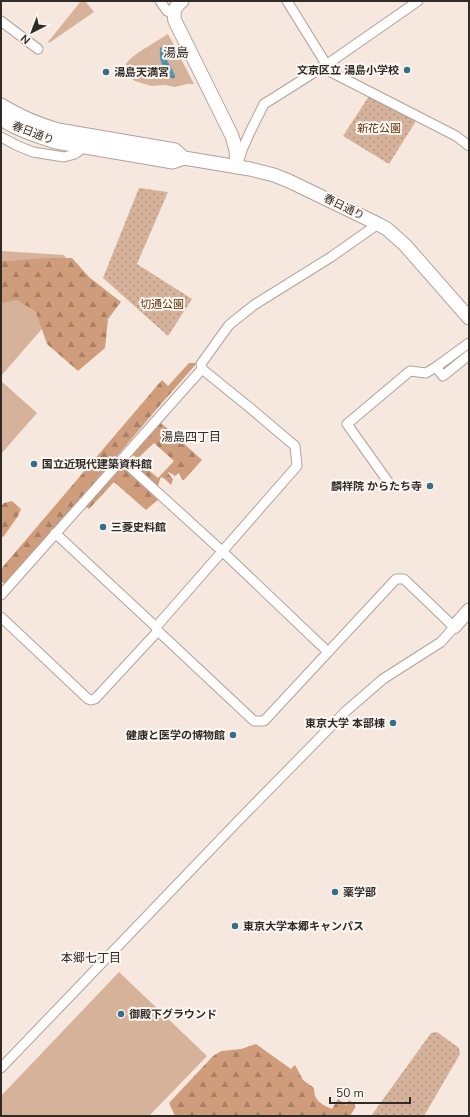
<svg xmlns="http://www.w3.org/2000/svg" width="470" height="1117" viewBox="0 0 470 1117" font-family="'Nunito Sans','Noto Sans JP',sans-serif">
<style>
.green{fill:#d6b29a}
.forest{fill:url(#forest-firs)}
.park{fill:url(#park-dots)}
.water{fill:url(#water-waves)}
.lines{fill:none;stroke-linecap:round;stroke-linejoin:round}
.street-casing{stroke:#b1a39a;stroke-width:11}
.secondary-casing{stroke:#b1a39a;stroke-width:15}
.street{stroke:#fff;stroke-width:9}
.secondary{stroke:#fff;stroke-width:13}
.poi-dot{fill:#346f87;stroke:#fdf7f3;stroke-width:1.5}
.labels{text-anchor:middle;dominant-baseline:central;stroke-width:4;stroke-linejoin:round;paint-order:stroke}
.poi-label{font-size:11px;font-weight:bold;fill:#312b27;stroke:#fdf7f3;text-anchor:start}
.park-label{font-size:11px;fill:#603107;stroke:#fdf7f3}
.street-label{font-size:11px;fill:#312b27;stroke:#fdf7f3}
.neighbourhood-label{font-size:12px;fill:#312b27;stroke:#fdf7f3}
.quarter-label{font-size:13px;fill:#312b27;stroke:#fdf7f3}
</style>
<defs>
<pattern id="forest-firs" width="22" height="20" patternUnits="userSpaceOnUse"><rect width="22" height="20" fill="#cf9d7b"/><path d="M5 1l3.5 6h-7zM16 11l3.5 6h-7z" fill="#a98065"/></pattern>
<pattern id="park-dots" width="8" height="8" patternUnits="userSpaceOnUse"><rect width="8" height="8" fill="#d6b29a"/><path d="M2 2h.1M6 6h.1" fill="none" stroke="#ae917e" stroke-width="1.8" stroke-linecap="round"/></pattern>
<pattern id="water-waves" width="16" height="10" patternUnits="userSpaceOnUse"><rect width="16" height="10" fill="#5797b1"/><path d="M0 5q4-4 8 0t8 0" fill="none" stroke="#497b90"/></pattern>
</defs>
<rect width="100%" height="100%" fill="#f6e8de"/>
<g class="green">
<path d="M81,1H85L94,12L49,43L48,42Z"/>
<path d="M168,34L194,84H187L175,87L165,85L151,86L135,81L131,78L127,71L126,64L130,59L139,52Z"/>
<path d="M1,251L64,255L72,268L66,301L1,376Z"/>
<path d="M1,381L37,413L1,454Z"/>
<path d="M119,972L207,1056L149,1116H1V1096Z"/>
</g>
<g class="forest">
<path d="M45,258H72L89,277L121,302L108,319L105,348L78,371L47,344L36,312L17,300L1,303V261H12Z"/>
<path d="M189,363H197L161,404L7,586L1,581V569L162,380L168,386Z"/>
<path d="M160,422L202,460L184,480H182L179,473L175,476L169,472L168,473L173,479L171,485L165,479L161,477L157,487L131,465L138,461L158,478L174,461L154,443L138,458L130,454Z"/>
<path d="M122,465L159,499L146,510L114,482L89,509L85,506Z"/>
<path d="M12,501L21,509L18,516L4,536L1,538V506L4,503Z"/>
<path d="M256,1044L291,1069L295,1065L303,1080L314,1088C314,1101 321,1104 332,1109L338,1099L346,1105L349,1100L355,1104V1108L350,1116H175L169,1103L213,1056L221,1051L241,1049Z"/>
</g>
<g class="park">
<path d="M369,96L416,121L389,164L343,136Z"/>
<path d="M139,188L168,192L137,264L192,299L168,336L103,278Z"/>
<path d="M437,1032L459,1048L460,1054L424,1116H371L431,1033Z"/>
</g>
<path class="water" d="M164,45L167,49C162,58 173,67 175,76L174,79L170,77C170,68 166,70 162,64C159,59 160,53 160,48Z"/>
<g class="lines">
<g class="street-casing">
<g id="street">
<path d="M160,1L167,11L173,13"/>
<path d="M287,1L331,72L456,136L469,146"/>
<path d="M1,21L38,49"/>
<path d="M1,137L18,146L33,152L64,157L75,154L84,147"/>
<path d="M239,160L242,150L250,132L264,104L326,65L418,1"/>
<path d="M436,367L443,376L469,355"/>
<path d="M122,460L222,551L328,652"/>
<path d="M389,483L347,424L410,371L426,373L436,367L469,343"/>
<path d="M1,595L202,369"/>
<path d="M1,617L88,699L91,700L95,699L158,631"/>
<path d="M156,627L297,466L295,446L249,407L202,369L201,364L229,325L254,305L331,257L378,224"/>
<path d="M1,1068L239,820L345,712L383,679L441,642L454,627L404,579H396L264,721H254L158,631L156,627L55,533"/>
</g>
</g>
<g class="secondary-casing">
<g id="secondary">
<path d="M182,1C174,7 173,12 175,21L232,136L236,150L237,167"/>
<path d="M1,105C19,116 37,124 58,130L175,150L184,158L250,169L274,175L289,181L378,224L387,229L405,245L469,318"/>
<path d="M1,119C18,130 36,136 56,142L173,162L184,158"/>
<path d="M454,627L469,610"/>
</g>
</g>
<use href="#street" class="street"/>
<use href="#secondary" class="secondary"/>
</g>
<g class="poi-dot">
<circle cx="407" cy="70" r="4"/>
<circle cx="106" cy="72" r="4"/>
<circle cx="34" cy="464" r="4"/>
<circle cx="430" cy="486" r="4"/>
<circle cx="103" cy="527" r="4"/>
<circle cx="393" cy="723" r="4"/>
<circle cx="233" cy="735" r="4"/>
<circle cx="335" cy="892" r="4"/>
<circle cx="235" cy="926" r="4"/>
<circle cx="121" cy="1014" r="4"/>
</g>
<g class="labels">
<g class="poi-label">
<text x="399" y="70" text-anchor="end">文京区立 湯島小学校</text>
<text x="114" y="72">湯島天満宮</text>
<text x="42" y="464">国立近現代建築資料館</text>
<text x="422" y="486" text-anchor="end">麟祥院 からたち寺</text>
<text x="111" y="527">三菱史料館</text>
<text x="385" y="723" text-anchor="end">東京大学 本部棟</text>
<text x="225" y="735" text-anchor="end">健康と医学の博物館</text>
<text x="343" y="892">薬学部</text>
<text x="243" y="926">東京大学本郷キャンパス</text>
<text x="129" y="1014">御殿下グラウンド</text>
</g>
<g class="park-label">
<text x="379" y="128">新花公園</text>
<text x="162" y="304">切通公園</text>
</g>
<g class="street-label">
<text transform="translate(33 133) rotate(21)">春日通り</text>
<text transform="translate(344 207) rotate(26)">春日通り</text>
</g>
<g class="neighbourhood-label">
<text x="191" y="437">湯島四丁目</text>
<text x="91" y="958">本郷七丁目</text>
</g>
<g class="quarter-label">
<text x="176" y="53">湯島</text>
</g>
</g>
<rect width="470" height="1117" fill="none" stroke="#312b27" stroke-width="4"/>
<g transform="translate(32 32) rotate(222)" stroke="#fdf7f3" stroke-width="3" paint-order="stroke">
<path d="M0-3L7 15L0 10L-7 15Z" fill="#312b27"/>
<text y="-6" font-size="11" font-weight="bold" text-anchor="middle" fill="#312b27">N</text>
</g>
<path d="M330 1097v6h80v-6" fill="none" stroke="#312b27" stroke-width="2"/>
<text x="336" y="1097" font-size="12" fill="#312b27" stroke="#fdf7f3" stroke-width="3" paint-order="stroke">50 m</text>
</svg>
